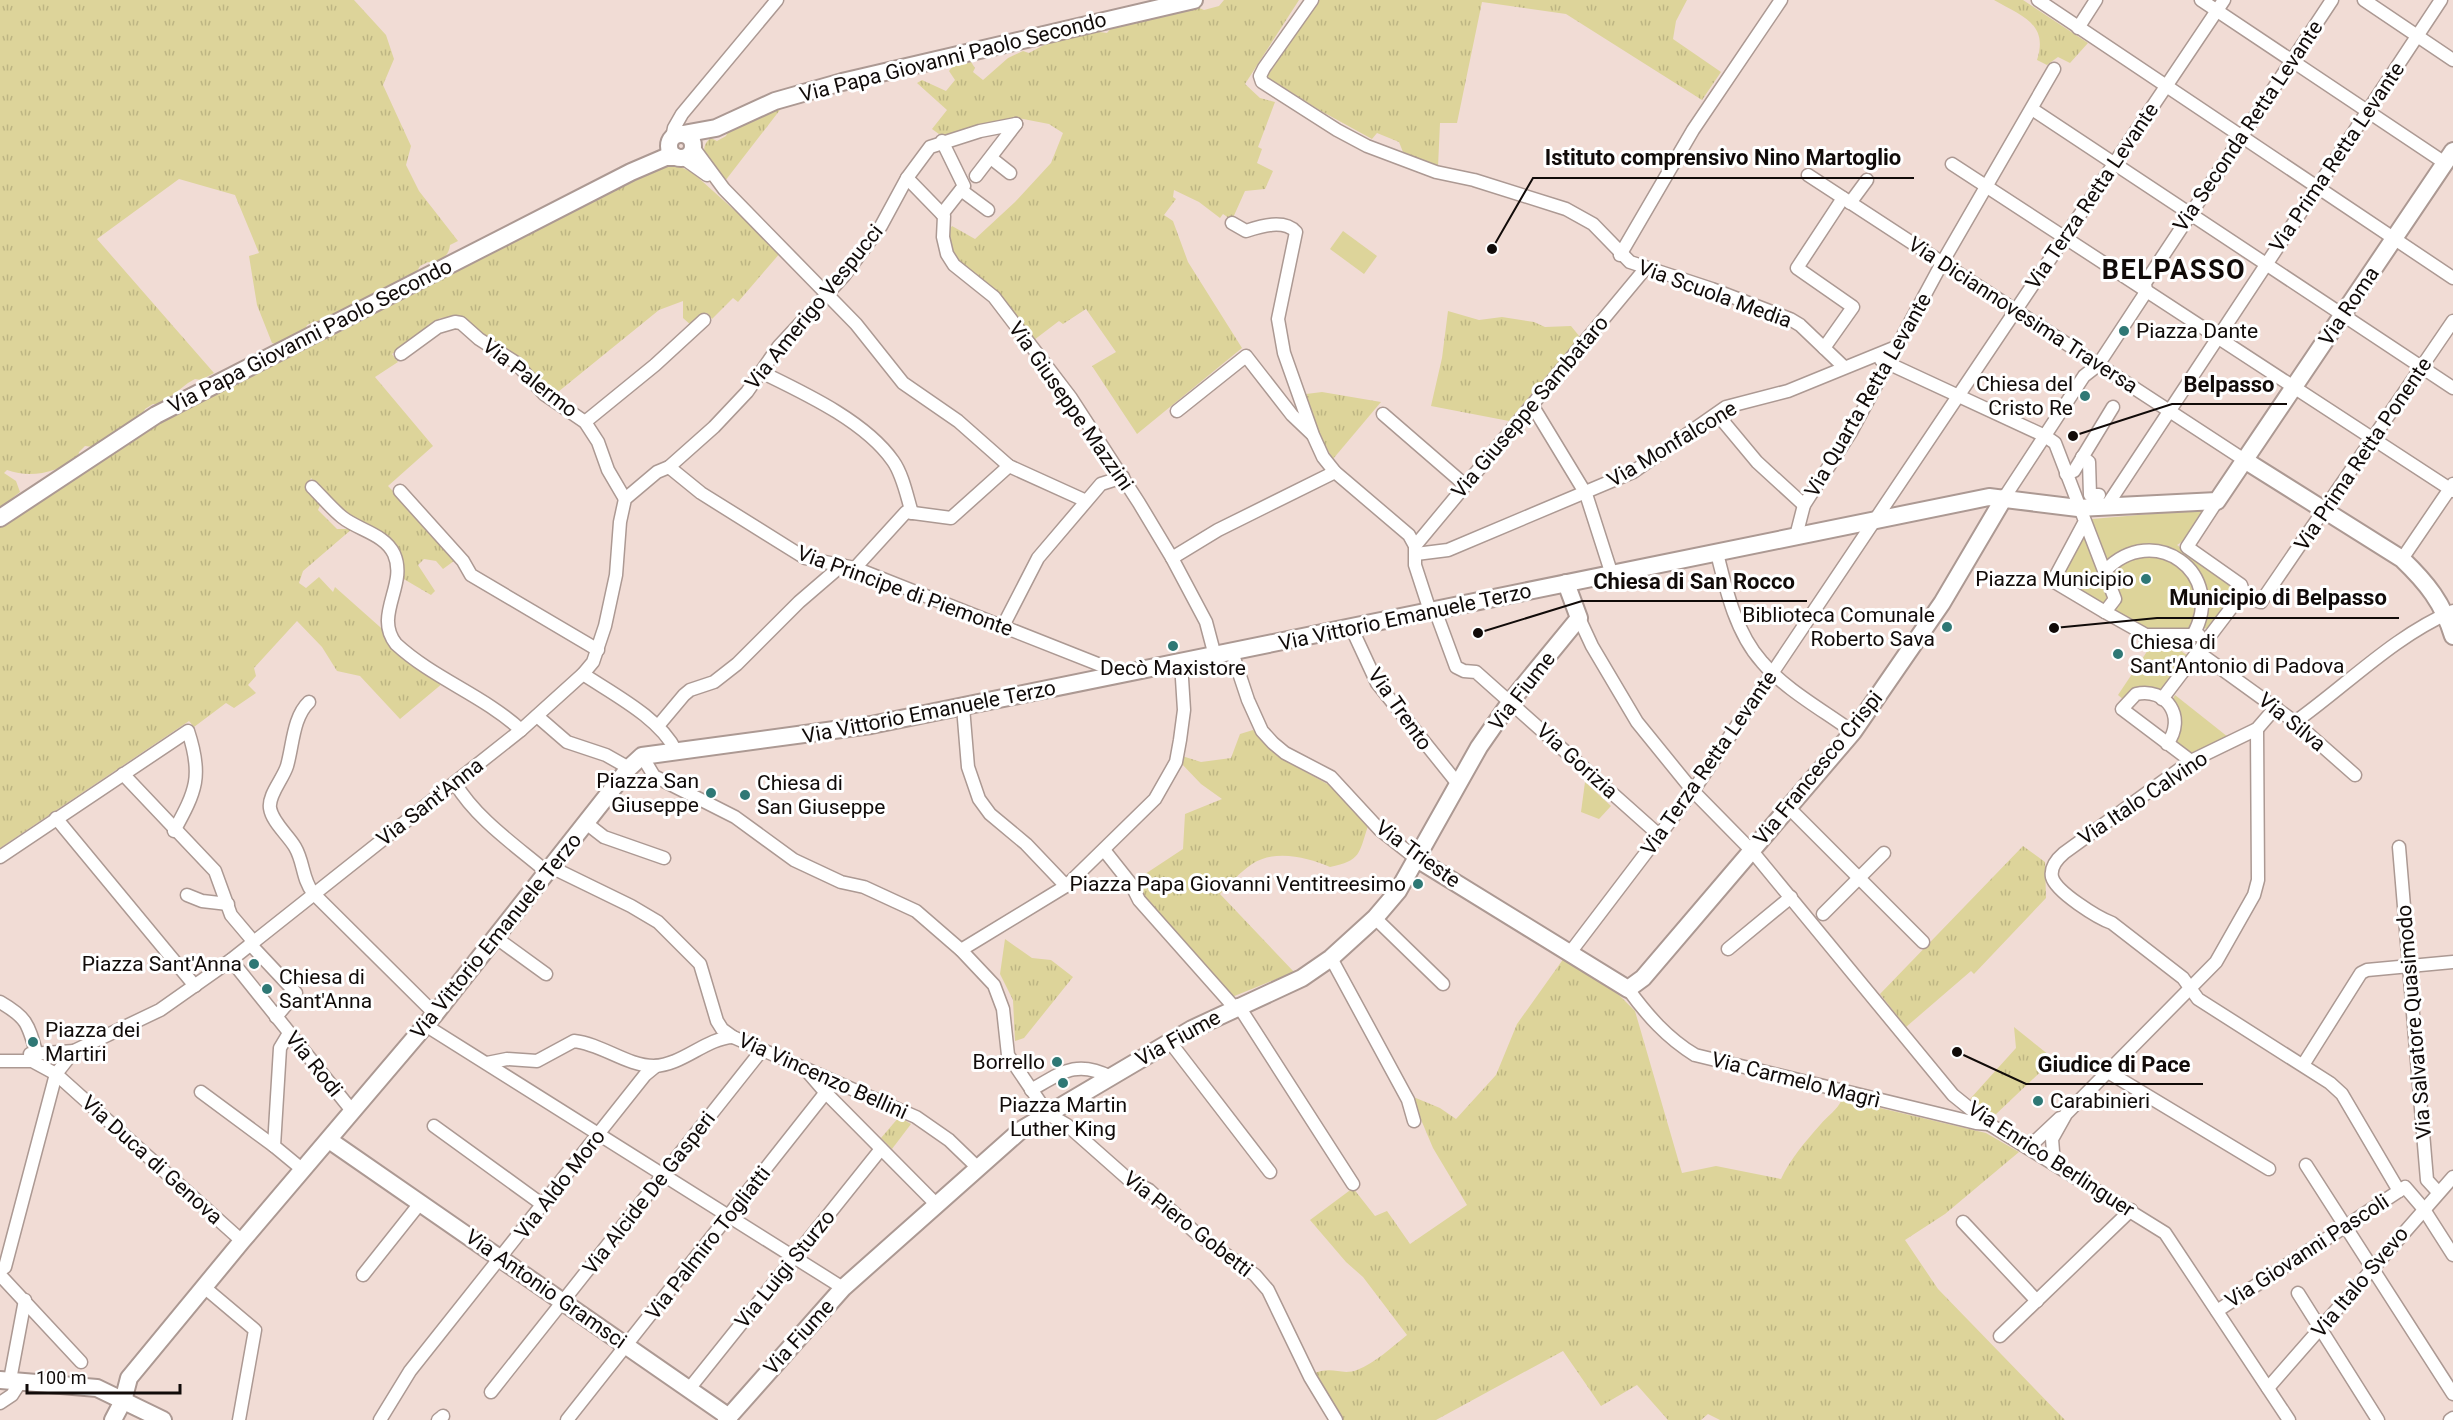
<svg xmlns="http://www.w3.org/2000/svg" width="2453" height="1420" viewBox="0 0 2453 1420" font-family="Roboto,sans-serif">
<style>
.grass{fill:url(#grass-tufts)}
.green{fill:#ddd49a}
.lines{fill:none;stroke-linecap:round;stroke-linejoin:round}
.street-casing{stroke:#ac9993;stroke-width:15}
.secondary-casing{stroke:#ac9993;stroke-width:20}
.street{stroke:#fff;stroke-width:12}
.secondary{stroke:#fff;stroke-width:16}
.poi-dot{fill:#2f7875;stroke:#fff;stroke-width:2}
.labels{text-anchor:middle;dominant-baseline:central;stroke-width:6;stroke-linejoin:round;paint-order:stroke}
.street-label{font-size:21px;fill:#110b09;stroke:#fff}
.poi-label{font-size:21px;fill:#110b09;stroke:#fff;text-anchor:end}
.district-label{font-size:27px;font-weight:bold;letter-spacing:1.5px;fill:#110b09;stroke:#fff}
.leader{fill:none;stroke:#110b09;stroke-width:2}
.callout-dot{fill:#110b09;stroke:#fff;stroke-width:2}
.callout-label{font-size:22px;text-anchor:middle;font-weight:bold;fill:#110b09;stroke:#fff;stroke-width:6;stroke-linejoin:round;paint-order:stroke}
</style>
<defs>
<pattern id="grass-tufts" width="24" height="20" patternUnits="userSpaceOnUse" patternTransform="scale(1.5)"><rect width="24" height="20" fill="#ddd49a"/><path d="M3 7l-1-3M5 7V3M7 7l1-3M15 17l-1-3M17 17v-4M19 17l1-3" fill="none" stroke="#bdb583"/></pattern>
</defs>
<rect width="100%" height="100%" fill="#f1dcd5"/>
<g class="grass">
<path d="M0,0H354L386,35L394,59L383,85L411,146L406,165L419,191L458,241L450,245C449,255 443,259 435,264L428,262L420,266L416,273L321,322L315,321L307,325L305,330L278,345L272,343L257,305L249,256L259,253L235,195L179,179L97,239L214,373L201,380L195,379L188,383L160,405L153,404L145,409L142,416L93,447L85,446L79,452L78,458C56,472 32,479 7,470L4,473L16,481L20,492L0,508Z"/>
<path d="M1224,0H1299L1245,84L1260,98L1275,102L1258,147L1262,149L1257,163L1273,171L1265,189L1245,191L1232,220L1223,214L1220,218L1199,202L1174,190L1173,197L1176,199L1164,215L1173,221L1188,262L1242,348L1137,434L1092,366L1116,352L1086,309L1063,324L1059,321L1034,340L956,262L946,233L952,226L975,239L1015,202L1051,163L1063,133L1049,124L1018,118L943,137L932,129L947,110L917,83L922,80L946,91L955,80L949,71L954,65L971,62L975,68L973,72L983,80L1008,58L1023,51L1029,53L1046,44L1092,31L1107,33L1112,27L1197,7L1204,10L1219,6Z"/>
<path d="M1317,0H1687L1676,21L1673,39L1721,72L1702,100L1566,14L1482,2L1457,123H1440L1438,167L1403,152L1399,142L1377,133L1372,139L1321,111L1267,77Z"/>
<path d="M1994,0H2023L2088,43L2070,63L2058,57L2047,65L2037,60C2049,23 2021,16 1994,0Z"/>
<path d="M783,106L725,181C716,170 693,151 711,138L717,141L726,136L729,129Z"/>
<path d="M675,164L693,173L781,252L738,302L733,298L712,319L707,313L692,326L683,318V301L659,310L553,396L523,361L475,330L462,316L440,318L392,354L398,362L375,377L433,446L388,486L458,558L443,569L436,561L424,559L418,565L435,591L431,595L402,578L401,556L342,512L311,478L307,489L321,503L318,510L337,529H352L303,571L299,583L306,588L319,577L333,592L335,587L443,683L400,719L360,676L337,671L322,647L297,621L254,668L256,676L248,685L256,693L234,708L226,703L194,727L189,721L0,848V528L150,427L190,404L652,171Z"/>
<path d="M1448,311L1479,320L1502,317L1534,322L1545,327L1571,326L1580,337L1509,421L1431,406L1442,358Z"/>
<path d="M1322,392L1381,402L1333,459L1321,439L1306,394Z"/>
<path d="M1253,730L1277,756L1331,786L1368,826C1359,853 1361,861 1330,867C1307,857 1275,849 1252,864C1240,872 1230,884 1220,894L1294,972L1232,997L1140,895L1136,880L1183,849L1185,814L1222,799L1201,784L1180,762L1182,756L1201,762L1231,758L1240,734Z"/>
<path d="M2023,846L2045,862L2046,898L1974,974L1971,971L1906,1027L1880,994Z"/>
<path d="M1005,939L1032,958L1051,960L1073,977L1024,1038L1015,1041L1013,1000L1000,974Z"/>
<path d="M1564,958L1619,995L1635,1011L1682,1173L1716,1166L1781,1179C1791,1158 1805,1142 1820,1125C1828,1115 1837,1111 1842,1099L1986,1133L2019,1152L1945,1214L1905,1240L1938,1289L2065,1420H1720L1708,1414L1701,1420H1668L1637,1385L1601,1406L1563,1351L1436,1420H1339L1312,1374C1333,1365 1340,1376 1357,1370C1375,1363 1392,1347 1407,1335L1363,1277L1346,1262L1310,1220L1353,1188L1375,1216L1387,1211L1410,1244L1467,1205L1433,1148L1411,1096L1440,1108L1456,1119L1496,1075L1517,1024Z"/>
<path d="M2014,1027L2054,1059L1994,1116L1970,1099L2016,1048Z"/>
<path d="M899,1117L911,1124L892,1149L881,1138Z"/>
</g>
<g class="green">
<path d="M1343,231L1377,256L1364,274L1330,249Z"/>
<path d="M2197,510L2203,511L2183,541L2177,545L2234,585L2236,593L2212,628L2151,631L2061,580L2092,519Z"/>
<path d="M2154,641L2169,643L2187,655L2159,692L2124,700L2118,695Z"/>
<path d="M2175,695L2228,737L2188,754L2177,742L2172,701Z"/>
<path d="M1585,782L1611,806L1599,819L1581,812Z"/>
</g>
<g class="lines">
<g class="street-casing">
<g id="street">
<path d="M1312,0L1264,68L1260,76L1262,82L1337,130L1367,146L1436,172L1474,180L1566,209L1593,224L1630,262L1712,289L1790,319L1800,325L1844,367"/>
<path d="M2038,0L2453,278"/>
<path d="M2201,0L2445,163"/>
<path d="M2364,0L2453,60"/>
<path d="M2078,28L2096,0"/>
<path d="M2032,109L2453,388"/>
<path d="M672,138L674,128L682,114L777,0"/>
<path d="M693,147L724,189L856,324L903,383L958,421L1009,466L1084,500"/>
<path d="M683,158L707,175"/>
<path d="M991,158L1010,173"/>
<path d="M1952,164L2453,491"/>
<path d="M1808,175L2246,461"/>
<path d="M976,176L1016,124"/>
<path d="M907,178L944,216L943,237L947,254L954,265L994,297L1071,398L1139,503L1172,558L1206,622L1215,656"/>
<path d="M961,190L988,210"/>
<path d="M1850,203L1867,180"/>
<path d="M942,214L964,186L942,141"/>
<path d="M1232,223L1246,231C1261,226 1284,219 1296,232L1278,319L1284,353L1313,435L1323,457L1335,472L1409,535L1415,546V565L1430,611"/>
<path d="M1620,255L1693,130L1781,0"/>
<path d="M1824,348L1853,307L1797,268L1843,198"/>
<path d="M401,354L438,327L455,322L461,323L479,339L515,362L544,394L585,422L598,442L608,470L625,499"/>
<path d="M1881,360L2045,436L2055,443L2115,599L2105,612L2053,581L2084,523"/>
<path d="M761,372C804,393 865,421 893,461C903,475 907,497 912,513"/>
<path d="M1532,405L1586,494L1612,575"/>
<path d="M1177,411L1246,356L1292,415L1312,434"/>
<path d="M1383,414L1465,485"/>
<path d="M1717,414L1757,462L1804,505"/>
<path d="M585,422L655,365L704,320"/>
<path d="M2082,457L2089,462L2090,495H2099"/>
<path d="M669,467L701,493L805,558L855,568L1123,674"/>
<path d="M2066,474L2074,471L2113,407"/>
<path d="M312,487C322,497 331,508 342,517C358,530 385,534 394,554C408,585 373,615 396,644C434,679 483,695 521,730"/>
<path d="M400,491L463,561L471,575L598,650"/>
<path d="M2004,498L2084,376L2098,365L2146,292L2145,283L2332,0"/>
<path d="M2217,501L2187,547L2241,585L2245,597"/>
<path d="M2106,507L2441,0"/>
<path d="M1796,536L1804,505L1851,432L1942,263L2054,69"/>
<path d="M1415,546L1645,269"/>
<path d="M1717,553C1726,590 1736,633 1762,662C1786,690 1823,710 1853,732"/>
<path d="M1416,554L1448,550L1633,472L1726,407L1788,391L1896,347"/>
<path d="M1172,558L1218,530L1335,472"/>
<path d="M2402,559L2453,484"/>
<path d="M855,568L906,512L951,518L1009,466"/>
<path d="M2105,571C2153,520 2228,573 2193,635"/>
<path d="M2245,597L2261,602L2453,321"/>
<path d="M1435,610L1456,667L1464,671L1476,672L1659,835"/>
<path d="M2105,612L2146,635H2199"/>
<path d="M1579,618L1592,646L1637,722L1693,791L1752,851L1953,1095L1989,1124L2165,1233L2289,1420"/>
<path d="M1003,626L1038,558L1101,484L1123,477"/>
<path d="M1351,627L1377,683L1458,784"/>
<path d="M1232,652L1248,700L1262,731L1273,743L1285,753L1331,777L1379,829L1417,859"/>
<path d="M2198,652L2295,722L2355,775"/>
<path d="M583,674C613,694 660,718 676,751"/>
<path d="M2162,699L2238,599L2245,597"/>
<path d="M309,702C293,717 293,745 287,766C283,779 268,795 270,808C272,822 288,835 295,847C304,862 302,879 313,893L435,1014"/>
<path d="M963,707L968,767L979,799L990,814L1026,844L1066,886"/>
<path d="M2276,707L2257,729L2191,761L2064,853C2057,859 2050,867 2052,877C2056,892 2098,918 2112,923L2183,978L2198,999L2330,1083L2342,1094L2399,1191"/>
<path d="M537,716L567,742L606,755L629,768"/>
<path d="M2295,722C2347,685 2394,636 2453,611"/>
<path d="M658,726L684,695L690,690L714,682L737,664L799,602L842,565"/>
<path d="M2167,744C2187,717 2166,687 2136,694L2122,709L2191,761"/>
<path d="M642,756L654,776L735,817L794,860L841,882L864,887L916,911L961,950L994,985L1003,1009L1008,1055L1048,1114L1067,1125L1128,1179L1149,1190L1197,1234L1255,1275L1268,1290L1310,1377L1336,1420"/>
<path d="M123,774L215,871L231,915L253,941"/>
<path d="M455,783C475,817 512,843 542,868L551,867L631,906L658,922L700,964L717,1021L722,1029L733,1037L916,1117L949,1140L977,1167"/>
<path d="M1789,808L1923,942"/>
<path d="M56,818L195,986"/>
<path d="M586,823L604,837L664,858"/>
<path d="M2399,847L2427,1180L2438,1192"/>
<path d="M1104,850L1131,884L1139,900L1234,1007"/>
<path d="M0,857L188,731C203,776 196,791 174,831"/>
<path d="M187,895L202,901L228,904"/>
<path d="M1823,914L1884,853"/>
<path d="M1375,918L1443,984"/>
<path d="M495,937L546,974"/>
<path d="M250,944L296,993L276,1017"/>
<path d="M1728,949L1791,897"/>
<path d="M961,950L1066,886L1155,799L1176,762L1180,740L1184,710L1181,663"/>
<path d="M1569,954L1693,791L2224,0"/>
<path d="M1331,958L1408,1100L1414,1121"/>
<path d="M231,960L353,1112"/>
<path d="M1628,989C1647,1015 1667,1038 1695,1055L1976,1123L1989,1124"/>
<path d="M0,1002C26,1017 28,1023 36,1052"/>
<path d="M1238,1005L1353,1184"/>
<path d="M425,1025L843,1288"/>
<path d="M289,1033L280,1048L274,1146L303,1170"/>
<path d="M1170,1042L1270,1172"/>
<path d="M30,1054L74,1051"/>
<path d="M0,1061H32L56,1074L242,1241"/>
<path d="M487,1063L507,1059L537,1061L574,1041C602,1044 627,1066 654,1066C683,1065 706,1038 733,1037"/>
<path d="M2303,1065L2361,973L2367,970L2453,962"/>
<path d="M807,1071L826,1093L936,1204"/>
<path d="M2108,1072L2269,1169"/>
<path d="M1031,1090C1061,1073 1076,1059 1111,1077"/>
<path d="M201,1092L274,1146"/>
<path d="M434,1126L543,1205"/>
<path d="M2028,1148L2060,1118"/>
<path d="M2054,1164L2052,1139L2066,1114L2216,962L2254,895L2258,880L2257,729"/>
<path d="M2306,1165L2453,1394"/>
<path d="M1963,1222L2037,1301"/>
<path d="M0,1270L5,1267L56,1074L74,1051L160,1010L231,960L521,730L583,674L593,662L605,626L616,575L620,522L625,499L657,472L669,467L714,427L747,392L779,346L843,277L881,226L907,178L930,147L980,131L1016,124"/>
<path d="M0,1275L81,1362"/>
<path d="M363,1275L421,1202"/>
<path d="M204,1287L255,1330L239,1420"/>
<path d="M2298,1293L2378,1420"/>
<path d="M2217,1311L2405,1187L2423,1208L2453,1255"/>
<path d="M2000,1336L2131,1210"/>
<path d="M10,1380L25,1300"/>
<path d="M2268,1388L2453,1177"/>
<path d="M689,1389L881,1149"/>
<path d="M491,1392L762,1050"/>
<path d="M0,1403L12,1395L21,1381"/>
<path d="M380,1420L410,1371L645,1075L656,1066"/>
<path d="M438,1420L443,1416"/>
<path d="M567,1420L834,1082"/>
<path d="M2450,1420L2453,1418"/>
</g>
</g>
<g class="secondary-casing">
<g id="secondary">
<circle cx="681" cy="146" r="12"/>
<path d="M683,134L716,128L775,101L842,82L1194,0"/>
<path d="M2246,461L2402,559C2427,583 2443,603 2453,636"/>
<path d="M0,518L156,415L631,172L666,157H676"/>
<path d="M1417,859L1628,989L1643,978L1853,732L1942,603L2004,498"/>
<path d="M329,1140L729,1417"/>
<path d="M0,1380L97,1388L163,1420"/>
<path d="M113,1420L123,1401L129,1378L242,1241L435,1014L629,768L642,756L871,725L1989,497L2078,508L2217,501L2453,151"/>
<path d="M726,1420L843,1288L1021,1130L1192,1029L1302,978L1331,958L1375,918L1398,891L1479,747L1511,701L1579,618L1566,583"/>
</g>
</g>
<use href="#street" class="street"/>
<use href="#secondary" class="secondary"/>
</g>
<g class="poi-dot">
<circle cx="2124" cy="331" r="6"/>
<circle cx="2085" cy="396" r="6"/>
<circle cx="2146" cy="579" r="6"/>
<circle cx="1947" cy="627" r="6"/>
<circle cx="1173" cy="646" r="6"/>
<circle cx="2118" cy="654" r="6"/>
<circle cx="711" cy="793" r="6"/>
<circle cx="745" cy="795" r="6"/>
<circle cx="1418" cy="884" r="6"/>
<circle cx="254" cy="964" r="6"/>
<circle cx="267" cy="989" r="6"/>
<circle cx="33" cy="1042" r="6"/>
<circle cx="1057" cy="1062" r="6"/>
<circle cx="1063" cy="1083" r="6"/>
<circle cx="2038" cy="1101" r="6"/>
</g>
<g class="labels">
<g class="street-label">
<text transform="translate(953 57) rotate(-14)">Via Papa Giovanni Paolo Secondo</text>
<text transform="translate(2248 126) rotate(-56)">Via Seconda Retta Levante</text>
<text transform="translate(2337 157) rotate(-56)">Via Prima Retta Levante</text>
<text transform="translate(2092 196) rotate(-56)">Via Terza Retta Levante</text>
<text transform="translate(1715 294) rotate(20)">Via Scuola Media</text>
<text transform="translate(2349 306) rotate(-56)">Via Roma</text>
<text transform="translate(814 307) rotate(-51)">Via Amerigo Vespucci</text>
<text transform="translate(2023 315) rotate(33)">Via Diciannovesima Traversa</text>
<text transform="translate(310 336) rotate(-27)">Via Papa Giovanni Paolo Secondo</text>
<text transform="translate(530 378) rotate(38)">Via Palermo</text>
<text transform="translate(1868 395) rotate(-60)">Via Quarta Retta Levante</text>
<text transform="translate(1071 406) rotate(55)">Via Giuseppe Mazzini</text>
<text transform="translate(1530 407) rotate(-50)">Via Giuseppe Sambataro</text>
<text transform="translate(1672 444) rotate(-31)">Via Monfalcone</text>
<text transform="translate(2363 454) rotate(-56)">Via Prima Retta Ponente</text>
<text transform="translate(905 591) rotate(20)">Via Principe di Piemonte</text>
<text transform="translate(1405 617) rotate(-12)">Via Vittorio Emanuele Terzo</text>
<text transform="translate(1522 691) rotate(-52)">Via Fiume</text>
<text transform="translate(1400 709) rotate(55)">Via Trento</text>
<text transform="translate(929 712) rotate(-11)">Via Vittorio Emanuele Terzo</text>
<text transform="translate(2292 722) rotate(39)">Via Silva</text>
<text transform="translate(1577 761) rotate(42)">Via Gorizia</text>
<text transform="translate(1709 763) rotate(-55)">Via Terza Retta Levante</text>
<text transform="translate(1818 768) rotate(-51)">Via Francesco Crispi</text>
<text transform="translate(2143 798) rotate(-34)">Via Italo Calvino</text>
<text transform="translate(430 802) rotate(-38)">Via Sant'Anna</text>
<text transform="translate(1418 854) rotate(36)">Via Trieste</text>
<text transform="translate(496 936) rotate(-51)">Via Vittorio Emanuele Terzo</text>
<text transform="translate(2414 1022) rotate(-95)">Via Salvatore Quasimodo</text>
<text transform="translate(1178 1038) rotate(-29)">Via Fiume</text>
<text transform="translate(314 1064) rotate(51)">Via Rodi</text>
<text transform="translate(823 1076) rotate(24)">Via Vincenzo Bellini</text>
<text transform="translate(1796 1080) rotate(14)">Via Carmelo Magrì</text>
<text transform="translate(2051 1159) rotate(33)">Via Enrico Berlinguer</text>
<text transform="translate(152 1160) rotate(42)">Via Duca di Genova</text>
<text transform="translate(560 1184) rotate(-52)">Via Aldo Moro</text>
<text transform="translate(649 1193) rotate(-52)">Via Alcide De Gasperi</text>
<text transform="translate(1188 1224) rotate(38)">Via Piero Gobetti</text>
<text transform="translate(708 1243) rotate(-52)">Via Palmiro Togliatti</text>
<text transform="translate(2307 1251) rotate(-33)">Via Giovanni Pascoli</text>
<text transform="translate(785 1269) rotate(-51)">Via Luigi Sturzo</text>
<text transform="translate(2360 1282) rotate(-50)">Via Italo Svevo</text>
<text transform="translate(546 1289) rotate(35)">Via Antonio Gramsci</text>
<text transform="translate(799 1337) rotate(-48)">Via Fiume</text>
</g>
<g class="poi-label">
<text x="2136" y="331" text-anchor="start">Piazza Dante</text>
<text x="2073" y="384">Chiesa del<tspan x="2073" dy="24">Cristo Re</tspan></text>
<text x="2134" y="579">Piazza Municipio</text>
<text x="1935" y="615">Biblioteca Comunale<tspan x="1935" dy="24">Roberto Sava</tspan></text>
<text x="2130" y="642" text-anchor="start">Chiesa di<tspan x="2130" dy="24">Sant'Antonio di Padova</tspan></text>
<text x="1173" y="668" text-anchor="middle">Decò Maxistore</text>
<text x="699" y="781">Piazza San<tspan x="699" dy="24">Giuseppe</tspan></text>
<text x="757" y="783" text-anchor="start">Chiesa di<tspan x="757" dy="24">San Giuseppe</tspan></text>
<text x="1406" y="884">Piazza Papa Giovanni Ventitreesimo</text>
<text x="242" y="964">Piazza Sant'Anna</text>
<text x="279" y="977" text-anchor="start">Chiesa di<tspan x="279" dy="24">Sant'Anna</tspan></text>
<text x="45" y="1030" text-anchor="start">Piazza dei<tspan x="45" dy="24">Martiri</tspan></text>
<text x="1045" y="1062">Borrello</text>
<text x="2050" y="1101" text-anchor="start">Carabinieri</text>
<text x="1063" y="1105" text-anchor="middle">Piazza Martin<tspan x="1063" dy="24">Luther King</tspan></text>
</g>
<g class="district-label">
<text x="2174" y="270">BELPASSO</text>
</g>
</g>
<path class="leader" d="M1492 249L1533 178H1914M2073 436L2172 404H2287M1478 633L1582 601H1807M2054 628L2157 618H2399M1957 1052L2026 1084H2203"/>
<g class="callout-dot">
<circle cx="1492" cy="249" r="6"/>
<circle cx="2073" cy="436" r="6"/>
<circle cx="1478" cy="633" r="6"/>
<circle cx="2054" cy="628" r="6"/>
<circle cx="1957" cy="1052" r="6"/>
</g>
<g class="callout-label">
<text x="1723" y="165">Istituto comprensivo Nino Martoglio</text>
<text x="2229" y="392">Belpasso</text>
<text x="1694" y="589">Chiesa di San Rocco</text>
<text x="2278" y="605">Municipio di Belpasso</text>
<text x="2114" y="1072">Giudice di Pace</text>
</g>
<path d="M27 1384v9h153v-9" fill="none" stroke="#110b09" stroke-width="3"/>
<text x="36" y="1384" font-size="18" fill="#110b09" stroke="#ffffff" stroke-width="4.5" paint-order="stroke">100 m</text>
</svg>
